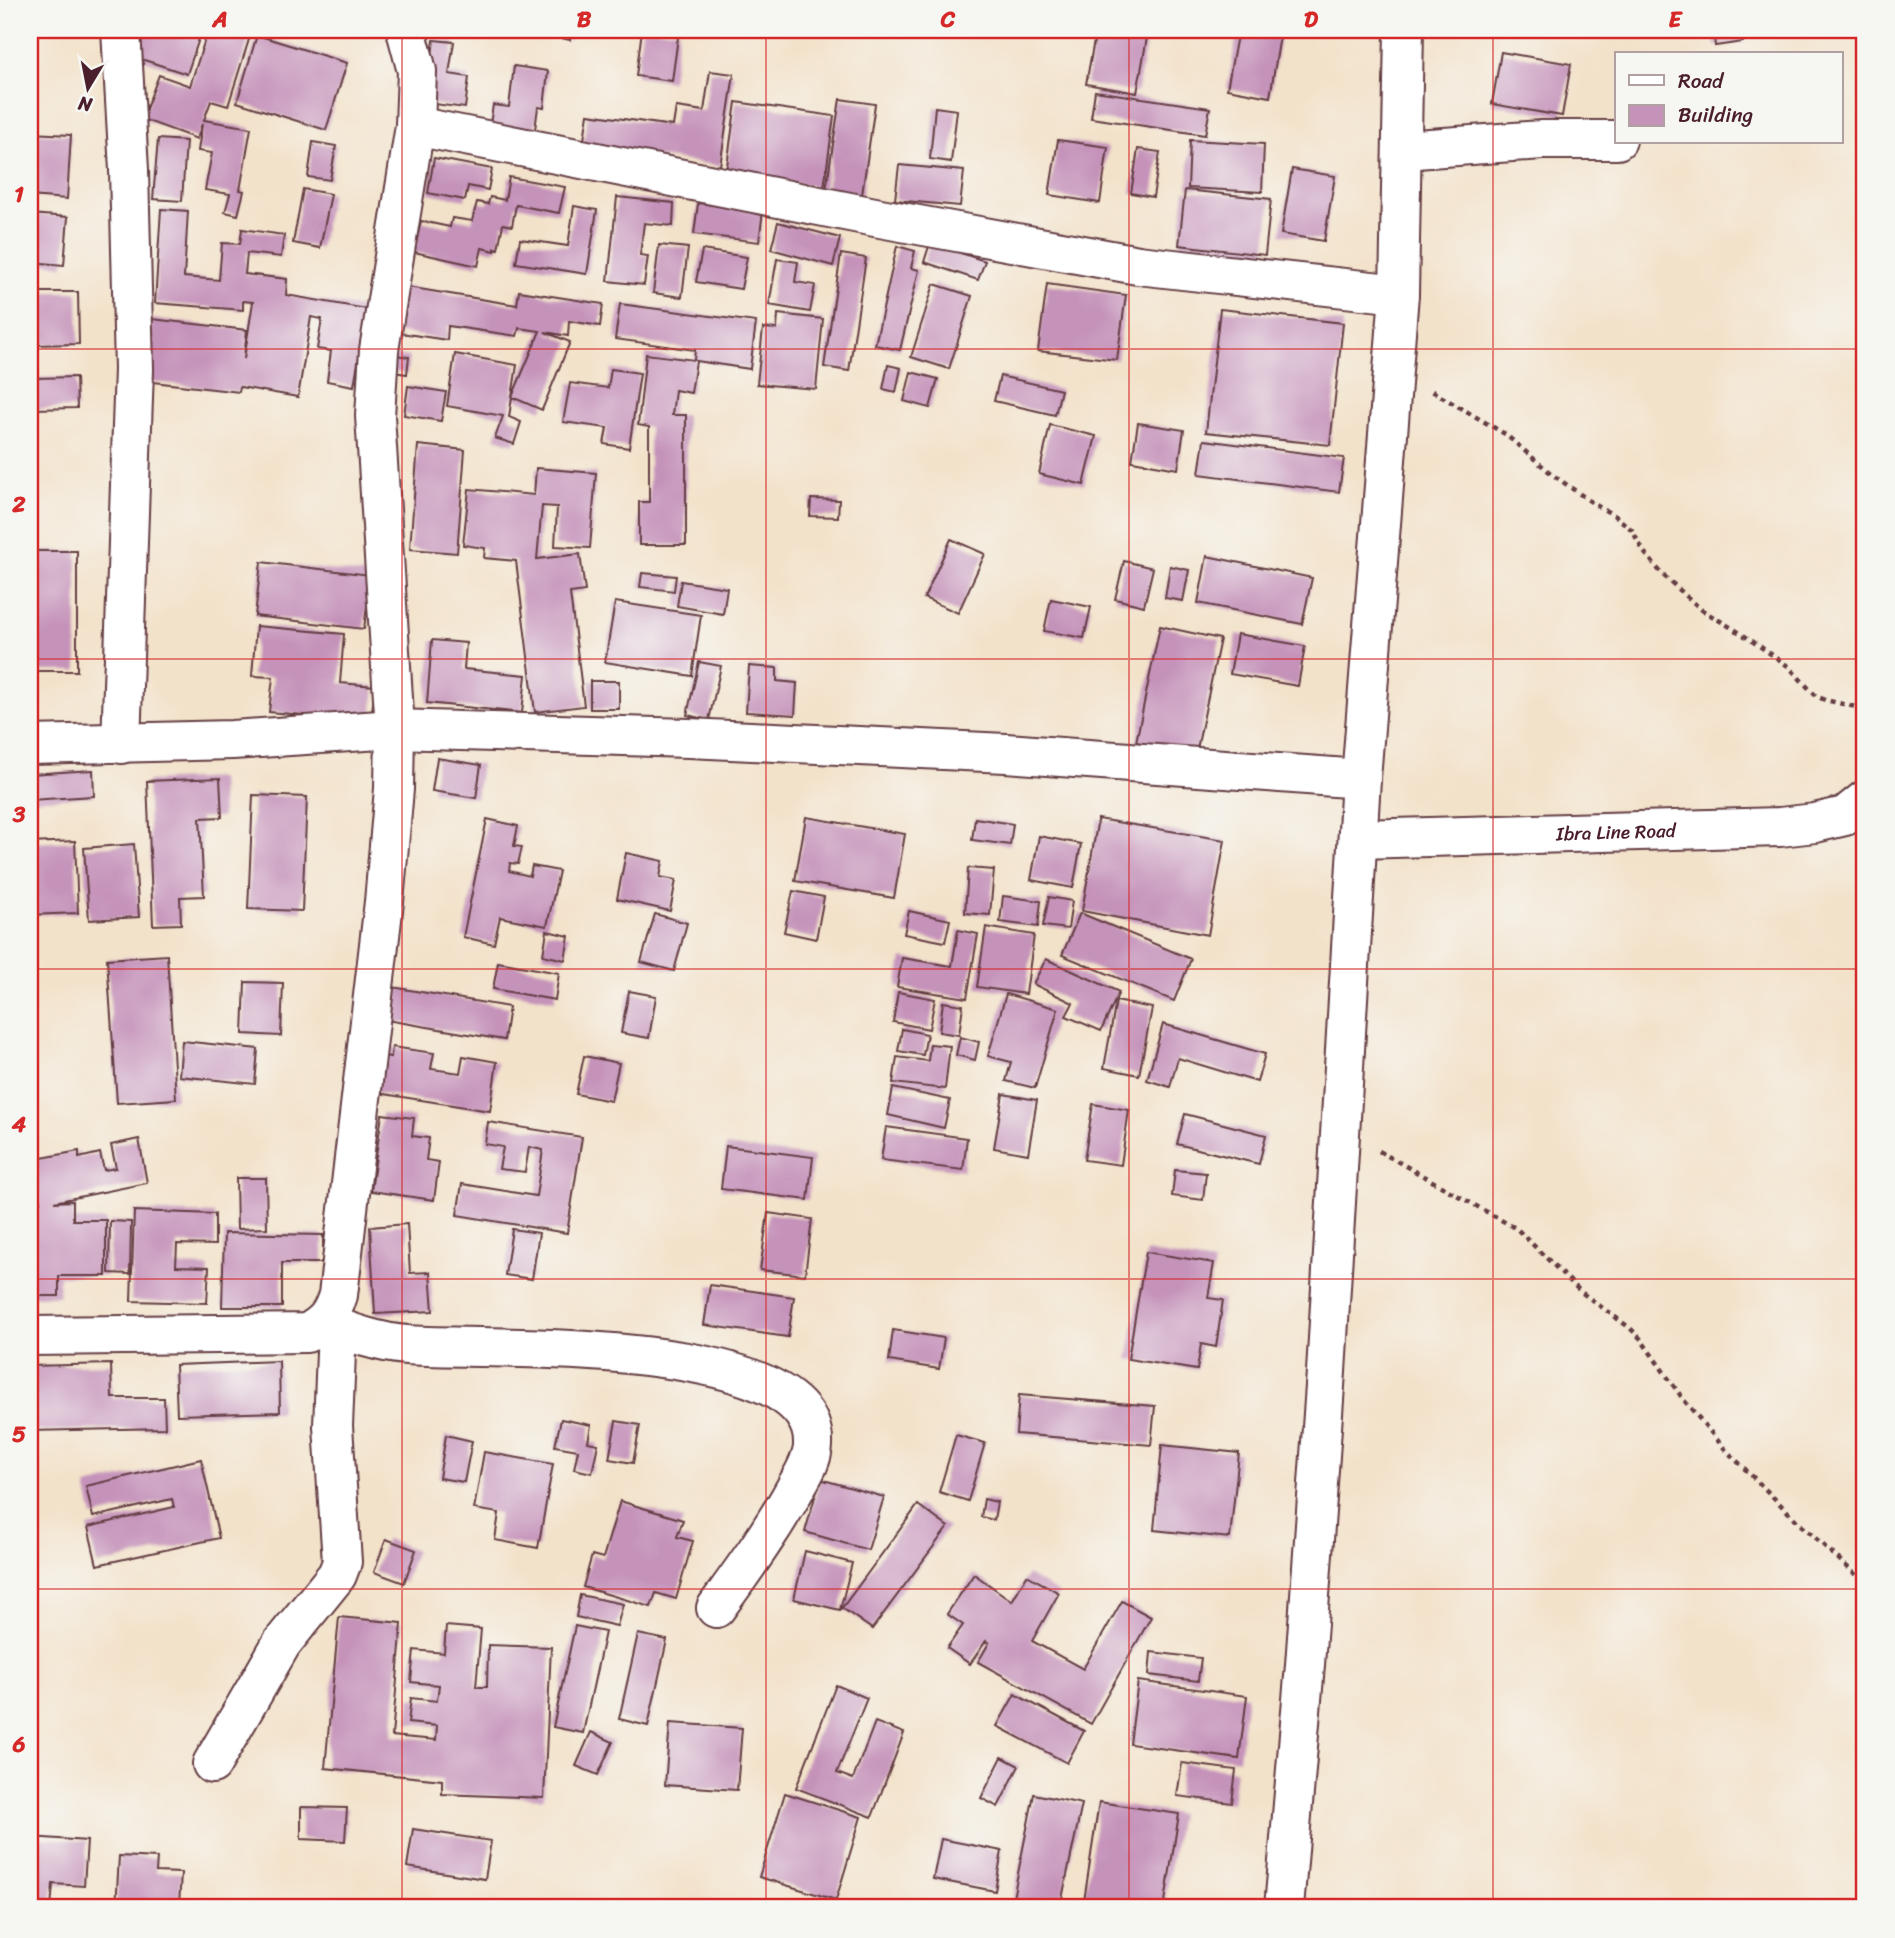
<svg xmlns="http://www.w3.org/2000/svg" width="1895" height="1938" viewBox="0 0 1895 1938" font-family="Sriracha,sans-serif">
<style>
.building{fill:#c592ba}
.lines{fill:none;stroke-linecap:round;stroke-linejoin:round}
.street-casing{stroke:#633c43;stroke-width:42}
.path{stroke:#633c43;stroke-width:4.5;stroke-dasharray:5 5;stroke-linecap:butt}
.street{stroke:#fff;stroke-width:38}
.grid{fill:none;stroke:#d62828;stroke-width:2;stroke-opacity:0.55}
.labels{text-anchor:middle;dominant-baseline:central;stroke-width:5;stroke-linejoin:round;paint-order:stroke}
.street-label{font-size:19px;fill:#4a1f2b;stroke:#f6f6f2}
.neatline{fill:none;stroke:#d62828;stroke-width:2.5}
.grid-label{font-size:23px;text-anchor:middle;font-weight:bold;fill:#d62828}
</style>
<rect width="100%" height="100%" fill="#f6f6f2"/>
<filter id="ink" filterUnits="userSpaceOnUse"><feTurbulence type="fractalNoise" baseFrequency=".0143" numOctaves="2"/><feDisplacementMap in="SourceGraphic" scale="14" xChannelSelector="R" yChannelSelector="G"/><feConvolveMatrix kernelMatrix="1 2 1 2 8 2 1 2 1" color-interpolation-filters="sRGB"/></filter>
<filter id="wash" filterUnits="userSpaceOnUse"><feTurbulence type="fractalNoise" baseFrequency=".00686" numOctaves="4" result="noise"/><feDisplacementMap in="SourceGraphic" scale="28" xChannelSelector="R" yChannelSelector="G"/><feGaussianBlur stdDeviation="1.57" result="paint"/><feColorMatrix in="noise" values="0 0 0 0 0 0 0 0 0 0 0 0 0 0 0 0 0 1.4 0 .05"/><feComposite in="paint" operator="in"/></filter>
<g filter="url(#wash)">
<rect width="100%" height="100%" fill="#f3e2ca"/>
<g id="blocks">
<g class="building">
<path d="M141,30H202L187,74L132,56Z"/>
<path d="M208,30H252L228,106L211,101L204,120L251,128L240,190L244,191L238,215L225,212L230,194L205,190L212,153L198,151L202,124L197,139L142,119L159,75L190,86Z"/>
<path d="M527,30H572L570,40Z"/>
<path d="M642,30H679L672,81L636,76Z"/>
<path d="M1096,30L1148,32L1137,93L1086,84Z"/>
<path d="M1238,30H1281L1270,97L1227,89Z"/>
<path d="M1713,30H1741L1743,42L1715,46Z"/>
<path d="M257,35L347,63L326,130L237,102Z"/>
<path d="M434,40L454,42L449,74L469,77L465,108L426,103Z"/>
<path d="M1501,52L1571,64L1562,116L1492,104Z"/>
<path d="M514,66L548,71L544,108L538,107L534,137L489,131L493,105L509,107Z"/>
<path d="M710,71L734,74L720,166L583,146L588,114L673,126L676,107L704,111Z"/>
<path d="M1095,91L1210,108L1205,135L1091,118Z"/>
<path d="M840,99L875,104L862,195L826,190Z"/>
<path d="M736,102L834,116L824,188L726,173Z"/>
<path d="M935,107L957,110L951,162L930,159Z"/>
<path d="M30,133L71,135L67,199L30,196Z"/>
<path d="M158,139L186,141L182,201L153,199Z"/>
<path d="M1058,140L1108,147L1100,203L1049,195Z"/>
<path d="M1190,140L1264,144L1262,192L1188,188Z"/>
<path d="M313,142L336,146L330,180L308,177Z"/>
<path d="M1138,149L1160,152L1153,197L1131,193Z"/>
<path d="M434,158L492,169L488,190L468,186L465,200L428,193Z"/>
<path d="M899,165L964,171L960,206L895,200Z"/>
<path d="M1292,169L1335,176L1324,241L1281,234Z"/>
<path d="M509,177L565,187L559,213L516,205L512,226L503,224L498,249L495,248V251L482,248L478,266L414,252L421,221L450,227L452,218L472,221L477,202L488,204L490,197L505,200Z"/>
<path d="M303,189L331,194L320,248L293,243Z"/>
<path d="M1185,190L1271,199L1265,255L1179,245Z"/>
<path d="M617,197L674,203L673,226L644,223L640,255L648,256L644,285L608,281Z"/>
<path d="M698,203L763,211L759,242L694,234Z"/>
<path d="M574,206L597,210L587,274L516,263L520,239L568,246Z"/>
<path d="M161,209L188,211L184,277L219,280L222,243L240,244L242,229L284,235L281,257L247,253L245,274L287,279L286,295L367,309L354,386L327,381L331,351L317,349L322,319L311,317L298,397L240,387L239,392L145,381L152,319L247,330L244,359L253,302L243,301V310L155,303Z"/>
<path d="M30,214L68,217L64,265L30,262Z"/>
<path d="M778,222L840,238L833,266L771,249Z"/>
<path d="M930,243L985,261L978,280L924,262Z"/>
<path d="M659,245L688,248L682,297L653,293Z"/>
<path d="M897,246L915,251L911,268L919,270L900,350L875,345Z"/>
<path d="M702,250L747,257L741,289L696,282Z"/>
<path d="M841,254L866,258L849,371L824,367Z"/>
<path d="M777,259L798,262L795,282L815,285L810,312L769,305Z"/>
<path d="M934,284L972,296L949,369L911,357Z"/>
<path d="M1047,284L1126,295L1117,360L1038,351Z"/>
<path d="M401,286L517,305L519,291L603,304L600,326L569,321L568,336L545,332L570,342L542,410L512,397L509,417L521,422L514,444L495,438L503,416L447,406L455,354L517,365L512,397L540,331L519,328L517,336L448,326L447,340L394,332Z"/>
<path d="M33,292H78L79,344L34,345Z"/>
<path d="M620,304L756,322L750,369L696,361L691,393L675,390L672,415H686V545H639V502H649V427L638,425L646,354L694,360L695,350L615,339Z"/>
<path d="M1220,309L1343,323L1330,445L1206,432Z"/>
<path d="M778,314L823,319L816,389L757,384L763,328L777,329Z"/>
<path d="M389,354L409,357L407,374L387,371Z"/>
<path d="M888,365L901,368L896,392L883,389Z"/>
<path d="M611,369L640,373L629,448L604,444L607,428L563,422L570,383L608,388Z"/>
<path d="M911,372L938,379L930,408L904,401Z"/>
<path d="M1000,376L1061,390L1055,415L994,401Z"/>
<path d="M76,377L77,408L34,409L33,378Z"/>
<path d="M408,386L446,392L441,421L404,415Z"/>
<path d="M1138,423L1184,430L1178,469L1132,461Z"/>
<path d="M1050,425L1096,436L1084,485L1039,474Z"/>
<path d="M1204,440L1344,458L1339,492L1199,474Z"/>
<path d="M418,445L465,450L457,553L410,549Z"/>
<path d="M536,468L596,473L590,548L555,546L557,507L542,506L537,559L580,554L585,591L570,593L584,706L535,712L516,561L484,558L485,548L463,545L469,489L534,495Z"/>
<path d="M811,499L839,500L838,517L810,516Z"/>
<path d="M951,539L985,554L958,613L924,598Z"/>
<rect x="34" y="551" width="43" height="120"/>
<path d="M1207,556L1312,578L1302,624L1198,603Z"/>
<path d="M1124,561L1153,568L1144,606L1115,599Z"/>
<path d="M261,562L371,575L364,629L255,616Z"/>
<path d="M1170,566L1189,570L1183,601L1165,598Z"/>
<path d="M642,573L676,576L674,591L640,587Z"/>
<path d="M681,581L727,588L723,614L677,606Z"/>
<path d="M1051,599L1091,607L1084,638L1044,631Z"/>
<path d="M615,602L701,615L692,676L605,662Z"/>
<path d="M256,626L344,634L340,683L375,686L371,721L269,712L273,677L252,676Z"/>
<path d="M1160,626L1220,639L1196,754L1136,742Z"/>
<path d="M1237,634L1305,646L1298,686L1230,674Z"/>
<path d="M432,640L466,643L464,669L526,675L522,713L427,703Z"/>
<path d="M699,662L721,666L709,720L687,715Z"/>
<path d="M749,666L777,668V681L797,683L795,715L746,712Z"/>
<rect x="590" y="681" width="29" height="28"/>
<path d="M437,758L481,765L476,798L432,791Z"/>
<path d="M93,770L94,796L30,800V774Z"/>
<path d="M220,778L222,817L200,818L204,896L180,897L181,924L153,925L147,781Z"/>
<path d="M253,795L307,797L302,911L248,909Z"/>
<path d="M806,817L905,834L894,898L795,881Z"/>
<path d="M975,818L1013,824L1010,845L972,840Z"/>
<path d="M487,819L518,826L514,846L522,847L518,864L510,863L509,871L530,876L532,866L559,871L547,926L500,917L494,944L463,937Z"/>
<path d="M1098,819L1225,840L1208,935L1082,911Z"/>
<path d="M1039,836L1081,844L1073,888L1031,880Z"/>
<path d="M75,841L78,913L30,915V843Z"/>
<path d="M134,844L139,917L89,920L84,848Z"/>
<path d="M626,853L663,861L660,877L676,880L670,911L617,899Z"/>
<path d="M968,868L994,870L990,915L965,913Z"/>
<path d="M793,891L824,897L816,939L784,932Z"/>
<path d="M1003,896L1041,901L1038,927L1000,922Z"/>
<path d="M1049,897L1072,901L1068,929L1043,926Z"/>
<path d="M909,911L950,920L945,942L904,934Z"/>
<path d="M1080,913L1191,959L1174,1001L1062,955Z"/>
<path d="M655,914L687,923L674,971L641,962Z"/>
<path d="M986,927L1034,935L1026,994L977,987Z"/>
<path d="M958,930L978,934L967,998L897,987L902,958L952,966Z"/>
<path d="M547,931L569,936L565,960L543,955Z"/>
<path d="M167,955L176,1099L117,1103L107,959Z"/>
<path d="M1046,959L1119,992L1101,1031L1066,1016L1073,1003L1033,984Z"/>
<path d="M498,962L559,973L555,1000L493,989Z"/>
<path d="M245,982L283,983L281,1036L243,1034Z"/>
<path d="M392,987L509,1007L504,1040L386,1020Z"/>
<path d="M629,991L656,996L649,1038L621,1033Z"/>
<path d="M898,992L935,999L929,1029L893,1022Z"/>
<path d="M1006,994L1058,1009L1035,1088L1006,1081L1011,1062L988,1056Z"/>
<path d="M1116,1001L1152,1008L1139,1075L1104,1068Z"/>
<path d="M943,1002L963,1005L959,1035L939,1032Z"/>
<path d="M1163,1024L1265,1054L1257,1082L1178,1058L1170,1087L1147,1080Z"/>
<path d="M902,1029L927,1034L923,1055L898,1051Z"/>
<path d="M960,1037L979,1042L975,1060L956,1055Z"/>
<path d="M182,1041L258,1049L255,1084L179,1076Z"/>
<path d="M930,1044L950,1046L945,1089L893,1083L897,1057L928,1061Z"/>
<path d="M392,1047L434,1053L431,1069L460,1073L463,1056L497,1062L490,1111L371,1092L377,1055L391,1057Z"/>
<path d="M584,1056L619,1063L611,1101L576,1094Z"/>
<path d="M893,1088L950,1100L944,1128L888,1115Z"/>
<path d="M1003,1094L1037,1100L1028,1154L994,1148Z"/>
<path d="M1093,1104L1129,1110L1121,1165L1084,1160Z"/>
<path d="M382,1114L414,1118L412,1136L429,1138L426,1160L439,1162L434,1200L371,1191Z"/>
<path d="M1185,1114L1266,1135L1259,1164L1177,1144Z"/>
<path d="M488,1122L582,1137L567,1233L457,1215L462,1184L536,1196L543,1150L529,1147L525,1172L499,1169L503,1147L485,1144Z"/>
<path d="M886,1127L967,1138L963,1170L881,1160Z"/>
<path d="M139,1139L147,1183L54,1202L73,1201V1220H106V1276H59V1296H30V1202H40L31,1160L79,1151V1158L100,1153L104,1170L116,1168L111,1145Z"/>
<path d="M726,1146L813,1157L808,1200L721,1189Z"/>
<path d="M1175,1170L1206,1173L1203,1200L1172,1196Z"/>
<path d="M236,1178H266L267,1228L237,1229Z"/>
<path d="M134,1211L215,1214V1245L177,1244L176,1266L209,1267L207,1303L131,1301Z"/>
<path d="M768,1213L812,1219L805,1275L760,1270Z"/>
<path d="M110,1221L131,1222L130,1274L109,1273Z"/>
<path d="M407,1224L410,1273L430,1272L433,1311L375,1314L370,1227Z"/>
<path d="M512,1229L539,1233L532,1279L505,1275Z"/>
<path d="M224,1233L323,1235V1263H282V1307H222Z"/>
<path d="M1146,1252L1214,1263L1208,1298L1223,1300L1216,1347L1201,1344L1197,1370L1128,1359Z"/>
<path d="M710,1285L794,1297L788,1337L704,1325Z"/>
<path d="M893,1330L944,1338L939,1369L889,1361Z"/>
<path d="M279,1361L280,1412L177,1415L175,1365Z"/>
<path d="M111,1364L112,1398H164L165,1428L30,1431V1366Z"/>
<path d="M1019,1395L1155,1406L1151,1445L1016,1434Z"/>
<path d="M561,1419L591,1425L588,1442L598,1444L592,1473L574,1469L578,1450L555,1446Z"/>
<path d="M616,1421L640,1425L633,1463L609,1459Z"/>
<path d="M446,1435L472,1441L464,1482L439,1478Z"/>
<path d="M956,1435L985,1443L968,1501L939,1492Z"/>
<path d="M1162,1445L1239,1453L1230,1538L1154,1530Z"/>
<path d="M484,1452L553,1464L538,1548L495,1540L499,1513L474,1509Z"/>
<path d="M201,1459L219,1538L97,1565L88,1527L174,1507L172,1499L93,1517L86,1486Z"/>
<path d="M820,1479L884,1497L868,1550L805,1532Z"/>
<path d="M984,1499L997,1502L994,1520L981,1517Z"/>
<path d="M620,1501L683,1520L677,1537L693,1541L676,1599L656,1593L651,1607L583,1587L592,1555L603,1558Z"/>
<path d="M918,1505L948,1527L872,1629L842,1608Z"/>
<path d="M386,1539L416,1550L404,1583L374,1572Z"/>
<path d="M805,1551L852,1563L840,1610L794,1599Z"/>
<path d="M974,1574L1012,1601L1027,1575L1059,1593L1032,1641L1083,1669L1122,1601L1151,1617L1091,1724L978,1662L989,1643L986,1641L970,1664L947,1648L963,1625L947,1614Z"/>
<path d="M580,1595L623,1604L617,1626L576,1617Z"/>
<path d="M339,1617L402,1623L392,1736L436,1740L437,1726L408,1723L411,1698L437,1701L439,1685L411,1682L414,1650L444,1653L446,1626L481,1629L476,1687H487L488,1645L551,1647L544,1798L442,1794V1780L325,1768Z"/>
<path d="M575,1626L605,1632L583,1733L553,1727Z"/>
<path d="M638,1634L667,1640L648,1726L619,1719Z"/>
<path d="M1151,1652L1201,1658L1198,1681L1149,1675Z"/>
<path d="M1138,1681L1247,1696L1239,1759L1130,1744Z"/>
<path d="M836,1685L867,1698L837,1773L853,1779L875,1722L904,1733L872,1817L796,1788Z"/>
<path d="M1015,1694L1084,1731L1067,1763L997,1726Z"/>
<path d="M670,1723L742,1728L737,1790L665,1785Z"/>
<path d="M591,1732L613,1742L598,1775L576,1766Z"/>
<path d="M1002,1757L1019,1766L998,1807L981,1798Z"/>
<path d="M1182,1763L1236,1770L1232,1803L1177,1796Z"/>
<path d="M785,1793L861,1817L836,1900L759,1877Z"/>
<path d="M1034,1794L1082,1804L1060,1908H1011Z"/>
<path d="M1099,1802L1179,1814L1164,1908H1083Z"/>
<path d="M301,1807L347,1808L345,1841L301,1839Z"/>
<path d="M413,1829L491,1841L485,1879L407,1867Z"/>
<path d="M30,1837L87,1841L84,1886L53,1884L51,1908H30Z"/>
<path d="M941,1839L1002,1851L995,1891L933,1879Z"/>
<path d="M119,1856L157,1858L156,1872L181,1873L179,1905L207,1906V1908H116Z"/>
<path d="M870,1903L892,1907V1908H869Z"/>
</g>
</g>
</g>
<g filter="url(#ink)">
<use href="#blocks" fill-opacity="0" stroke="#633c43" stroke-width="2"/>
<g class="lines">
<g class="street-casing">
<g id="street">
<path d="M121,30L129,170L134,369L121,744"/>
<path d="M415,126L880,218L1138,265L1399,294"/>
<path d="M1402,150L1542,140H1617"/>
<path d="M30,745L232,740L395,729L689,738L1006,753L1361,779"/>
<path id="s1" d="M1359,839L1780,827L1815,823L1845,816L1865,800"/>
<path d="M325,1323C351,1333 379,1343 407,1345C480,1351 818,1333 813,1445C813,1460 802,1476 795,1489C772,1531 744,1569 716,1608"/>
<path d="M30,1336L307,1333C325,1323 332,1315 338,1295L384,902L394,789L395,729L375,416L379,350L415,126L417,71L406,30"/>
<path d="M212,1764L282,1643L337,1575L342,1562L333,1426L337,1328"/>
<path d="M1284,1908L1305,1665L1326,1372L1361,779L1399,294L1404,30"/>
</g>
</g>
<g class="path">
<path d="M1432,391L1505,434L1553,475L1594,504L1617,517L1632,530L1644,552L1663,575L1702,610L1742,634L1788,666L1816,696L1825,700L1865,709"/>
<path d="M1379,1151L1517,1229L1581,1292L1630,1328L1640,1338L1683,1399L1724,1448L1801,1525L1865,1583"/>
</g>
<use href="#street" class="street"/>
</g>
</g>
<path class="grid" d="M402,30V1908M766,30V1908M1129,30V1908M1493,30V1908M30,349H1865M30,659H1865M30,969H1865M30,1279H1865M30,1589H1865"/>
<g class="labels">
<g class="street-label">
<text stroke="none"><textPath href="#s1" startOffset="257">Ibra Line Road</textPath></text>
</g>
</g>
<rect width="1895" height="1938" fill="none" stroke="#f6f6f2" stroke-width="77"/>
<rect x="1615" y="52" width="228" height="91" fill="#f6f6f2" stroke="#b1a0a2" stroke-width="2"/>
<rect x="1629" y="75" width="35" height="10" fill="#ffffff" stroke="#b1a0a2" stroke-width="2"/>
<text x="1678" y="88" font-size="21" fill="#4a1f2b">Road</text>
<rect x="1629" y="105" width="35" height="21" fill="#c592ba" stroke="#b1a0a2" stroke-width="2"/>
<text x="1678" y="122" font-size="21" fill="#4a1f2b">Building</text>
<g transform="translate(88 88) rotate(190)" stroke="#f6f6f2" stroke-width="5" paint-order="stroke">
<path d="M0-5L12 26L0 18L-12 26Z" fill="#4a1f2b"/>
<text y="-10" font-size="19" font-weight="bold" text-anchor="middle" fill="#4a1f2b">N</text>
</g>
<rect x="38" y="38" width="1818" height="1861" class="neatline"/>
<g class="grid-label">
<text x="220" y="27">A</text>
<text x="584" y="27">B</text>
<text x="948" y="27">C</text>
<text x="1311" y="27">D</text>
<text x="1675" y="27">E</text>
<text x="19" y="202">1</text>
<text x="19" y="512">2</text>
<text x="19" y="822">3</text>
<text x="19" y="1132">4</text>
<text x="19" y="1442">5</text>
<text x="19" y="1752">6</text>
</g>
</svg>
